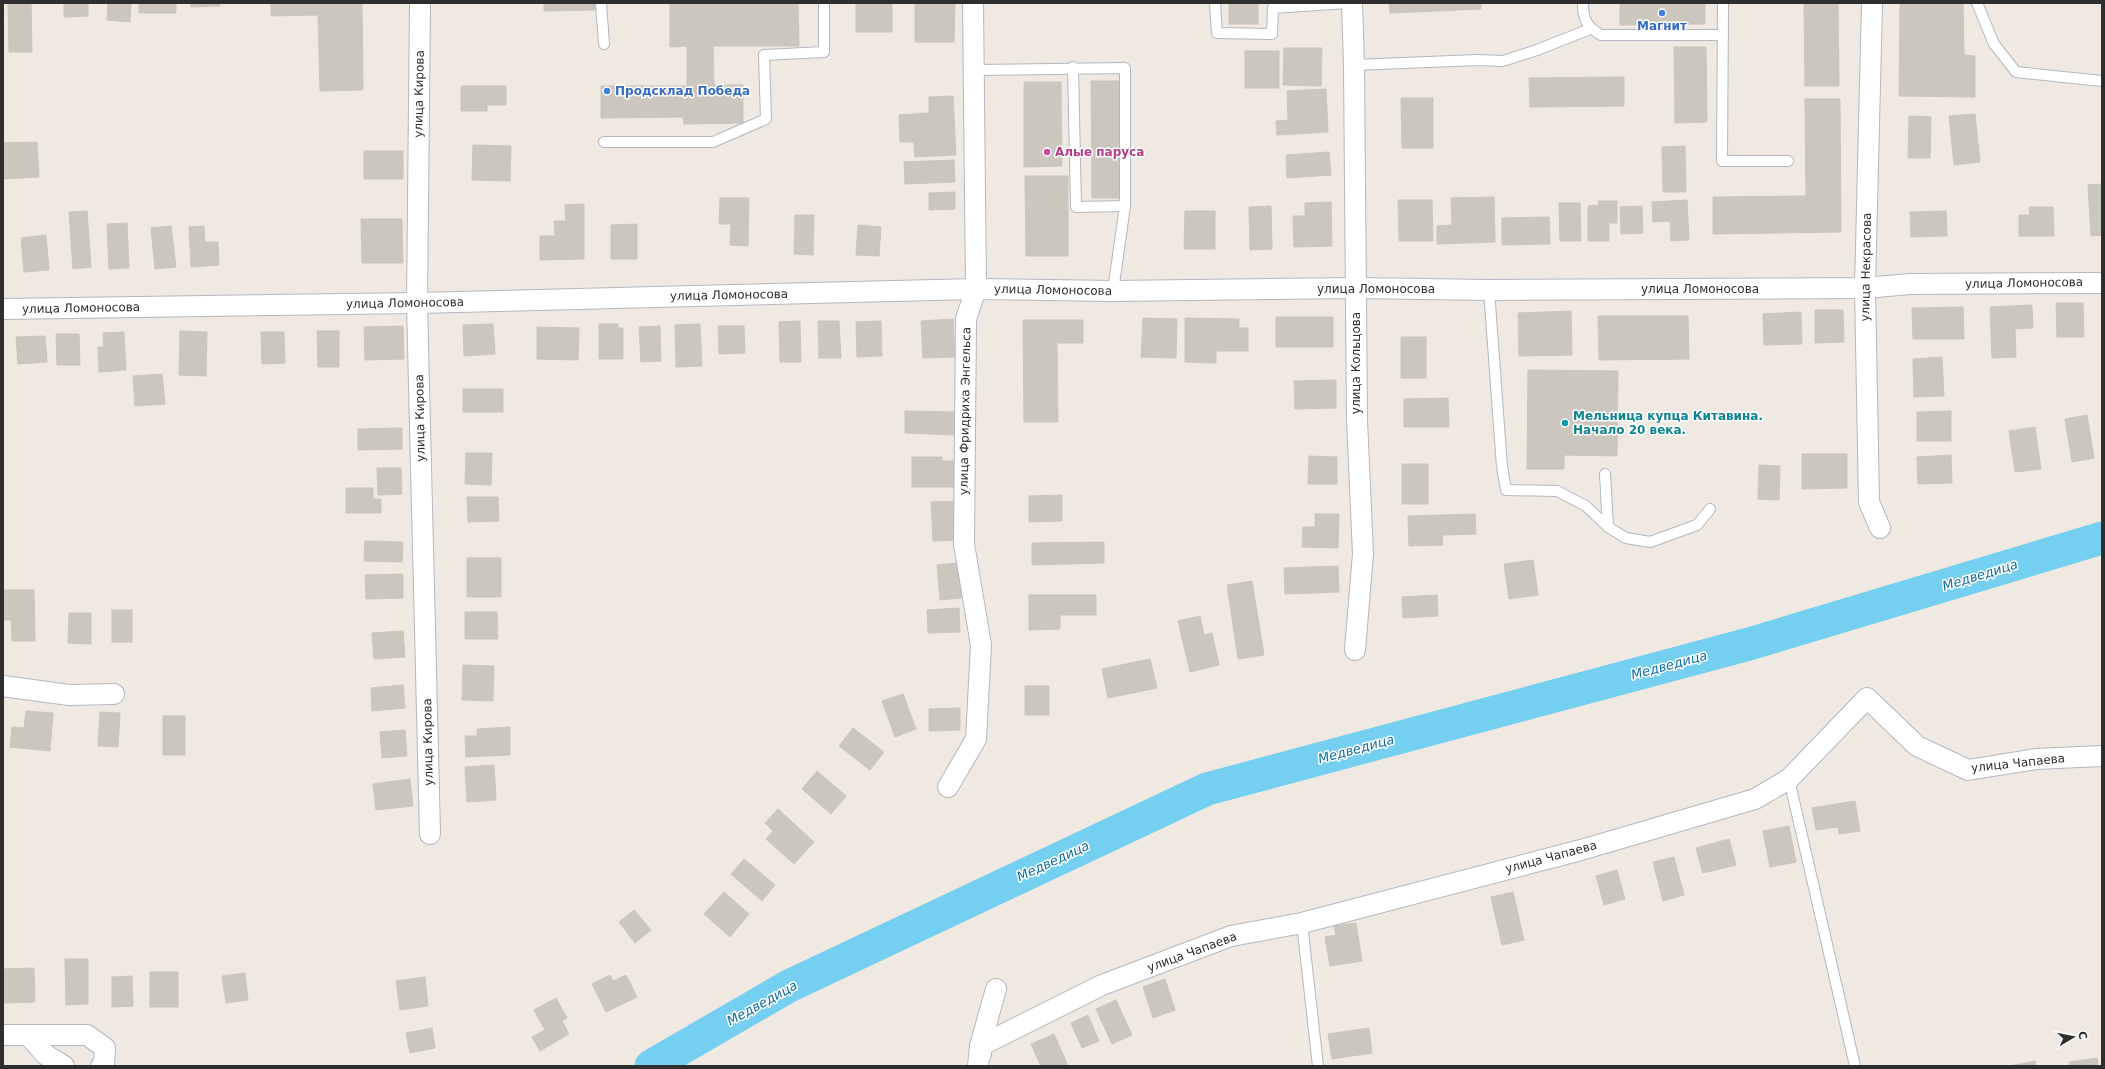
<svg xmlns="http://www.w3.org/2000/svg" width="2105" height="1069" viewBox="0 0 2105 1069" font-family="'DejaVu Sans',sans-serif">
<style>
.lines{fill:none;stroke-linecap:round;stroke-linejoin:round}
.river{stroke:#75cff0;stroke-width:33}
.building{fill:#cbc7bf;stroke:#cbc5ba}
.service-casing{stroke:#b4b7c1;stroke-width:12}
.minor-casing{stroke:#b4b7c1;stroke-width:22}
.service{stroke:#fff;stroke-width:10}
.minor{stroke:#fff;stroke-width:20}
.shop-dot{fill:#3f7fe0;stroke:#fff;stroke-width:1.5}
.hotel-dot{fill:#d1479c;stroke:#fff;stroke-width:1.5}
.culture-dot{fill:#0f9aa8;stroke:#fff;stroke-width:1.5}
.labels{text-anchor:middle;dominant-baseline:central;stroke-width:3;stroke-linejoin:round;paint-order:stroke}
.shop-label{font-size:12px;font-weight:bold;fill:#366cbe;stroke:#fff}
.street-label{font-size:12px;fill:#2e2e2e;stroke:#fff}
.hotel-label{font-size:12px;font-weight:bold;fill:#b23c85;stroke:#fff;text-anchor:start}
.culture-label{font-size:12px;font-weight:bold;fill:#0d838f;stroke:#fff;text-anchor:start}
.water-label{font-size:13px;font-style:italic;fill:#0d6fa3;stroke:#fff}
</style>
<rect width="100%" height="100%" fill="#efe9e1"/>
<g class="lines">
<path class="river" d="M651,1066L789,986L1207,789L1749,644L2102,538"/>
</g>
<g class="building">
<path d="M8,3H31L32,52H9Z"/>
<path d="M64,3H88V16L64,17Z"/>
<path d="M108,3H131L130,22L107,20Z"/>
<rect x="139" y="3" width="37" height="10"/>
<path d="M191,3H220V6L191,7Z"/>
<path d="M271,3H362L363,90L320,91L318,15L271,16Z"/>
<path d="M544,3H595V10L544,11Z"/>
<path d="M670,3H798L799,46H713L714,85H743V123L684,124L683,117L601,118V86H687V46L670,47Z"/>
<rect x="856" y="3" width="36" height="29"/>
<path d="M915,3H955L954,42H915Z"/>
<rect x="1229" y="3" width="29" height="21"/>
<path d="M1389,3H1481V9L1390,13Z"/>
<path d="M1620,3H1705V24L1620,25Z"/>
<path d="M1804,3H1838L1839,86H1805Z"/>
<path d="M1900,3H1963L1964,55L1975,56V97L1899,96Z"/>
<path d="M1674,47H1706L1707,122L1675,123Z"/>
<path d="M1284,48H1322L1321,86L1283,85Z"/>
<rect x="1245" y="51" width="34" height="37"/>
<path d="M1624,77V106L1530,107L1529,78Z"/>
<path d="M1091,81H1127L1128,198H1092Z"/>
<path d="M1024,82H1061L1062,166L1024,167Z"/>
<path d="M461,86H506V105H487V111H461Z"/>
<path d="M1326,89L1328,132L1277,135L1276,121L1288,120L1287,91Z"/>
<path d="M953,96L956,155L915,157L914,142H900L899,115L929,113V97Z"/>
<path d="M1401,98H1433V148H1402Z"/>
<path d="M1805,99H1840L1841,232L1713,234V197L1806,196Z"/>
<path d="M1975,114L1980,162L1954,165L1949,116Z"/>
<path d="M1909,116L1931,117L1930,158H1908Z"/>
<path d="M37,142L39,177L3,179V143Z"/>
<path d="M473,145L511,146L510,181L472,180Z"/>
<path d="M1685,146L1686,192H1663L1662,147Z"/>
<rect x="364" y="151" width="39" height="28"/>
<path d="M1329,152L1331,175L1287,178L1286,155Z"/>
<path d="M954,160L955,182L905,184L904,162Z"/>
<path d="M1025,176H1068V256H1026Z"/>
<path d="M2102,184V235L2091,236L2088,185Z"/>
<path d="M955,192V209L929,210V193Z"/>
<path d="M1494,197L1495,242L1437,244V226L1452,225L1451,198Z"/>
<path d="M720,198H749L748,246L730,245L731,224H719Z"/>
<path d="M1398,200H1432L1433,241H1399Z"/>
<path d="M1687,200L1689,240L1671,241L1670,221L1653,222L1652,202Z"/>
<path d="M1598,201H1617V223H1609V241H1588V206L1599,205Z"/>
<path d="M1331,202L1332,246L1294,247L1293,216H1305V203Z"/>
<path d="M1559,203H1580L1581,241H1560Z"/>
<path d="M584,204V259L540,260V236H555L554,221H566L565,205Z"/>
<path d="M1271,206L1272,249L1250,250L1249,207Z"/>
<path d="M1642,206L1643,233L1621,234L1620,207Z"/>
<path d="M2029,207H2053L2054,236H2019V215H2030Z"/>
<path d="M87,211L91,267L73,269L69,212Z"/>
<path d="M1185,211H1215V249H1184Z"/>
<path d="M1946,211L1947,236L1911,237L1910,212Z"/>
<path d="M795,215H814L813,255L794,254Z"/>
<path d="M1549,217L1550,244L1502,245V218Z"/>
<path d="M361,219H402L403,263H362Z"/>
<path d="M127,223L129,268L109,269L107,224Z"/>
<path d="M637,224V259H611V225Z"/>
<path d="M858,225L881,227L879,256L856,255Z"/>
<path d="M171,226L176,267L155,269L151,228Z"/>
<path d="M204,226L205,242H218L219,265L191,267L189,227Z"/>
<path d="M46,235L49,270L24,272L21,238Z"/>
<path d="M2056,303H2083L2084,337H2057Z"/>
<path d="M2032,305L2033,328L2015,329L2016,357L1992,358L1990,307Z"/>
<path d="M1963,307L1964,339H1913L1912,308Z"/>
<path d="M1815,310H1843L1844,342L1815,343Z"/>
<path d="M1571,311L1572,355L1519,356L1518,313Z"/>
<path d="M1801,312L1802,344L1764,345L1763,314Z"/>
<path d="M1598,316H1688L1689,359L1599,360Z"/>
<rect x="1276" y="317" width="57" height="30"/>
<path d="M1143,318L1177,319L1176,358L1141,357Z"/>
<path d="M1185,318L1239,319V328H1248V351H1216V363L1185,362Z"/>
<path d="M953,319L955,357L923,358L921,321Z"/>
<path d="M1023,320H1083V343H1057L1058,422H1024Z"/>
<path d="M800,321L801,362H780L779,322Z"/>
<path d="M818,321H839L841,358H819Z"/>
<path d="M881,321L882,356L857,357L856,322Z"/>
<path d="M493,324L495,354L464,356L463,325Z"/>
<path d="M599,324H618V328H623V359H599Z"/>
<path d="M700,324L702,366L676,367L675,325Z"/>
<path d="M403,326L404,359L365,360L364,327Z"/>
<path d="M660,326L661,361L641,362L639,327Z"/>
<path d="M718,326H744L745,353L719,354Z"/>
<path d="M537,327L579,328L578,360L537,359Z"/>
<path d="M180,331L207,332L206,376L179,375Z"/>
<path d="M317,331H339V367H318Z"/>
<path d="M124,332L126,370L99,372L98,347H104L103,333Z"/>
<path d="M261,332H284L285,363L262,364Z"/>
<path d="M56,334H79L80,365H57Z"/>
<path d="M45,336L47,362L18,364L16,337Z"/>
<rect x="1401" y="337" width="25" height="41"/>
<path d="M1942,357L1944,396L1914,397L1913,359Z"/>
<path d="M1528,370L1618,371L1617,456L1564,455V469H1527Z"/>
<path d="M162,374L165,404L135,406L133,376Z"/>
<path d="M1336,380V408L1295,409L1294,381Z"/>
<rect x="463" y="389" width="40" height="23"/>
<path d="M1448,398L1449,427H1404V399Z"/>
<path d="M905,411L958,412L957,435L905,433Z"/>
<path d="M1951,411V441H1917V412Z"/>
<path d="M2087,415L2094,458L2072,462L2065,419Z"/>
<path d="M2035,427L2041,469L2015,472L2009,431Z"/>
<path d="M402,428V449L358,450V429Z"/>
<path d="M466,453H492L491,485L465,484Z"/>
<path d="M1802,454H1847V488L1802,489Z"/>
<path d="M1951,455L1952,483L1918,484L1917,457Z"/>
<path d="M1309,456L1337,457V484H1308Z"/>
<path d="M912,457H942V461H958V487H912Z"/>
<rect x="1402" y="464" width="26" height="40"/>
<path d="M1759,465L1780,466L1779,500L1758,499Z"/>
<path d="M377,468H401L402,494L378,495Z"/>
<path d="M346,488H373V499H381V513H346Z"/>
<path d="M1062,495V521L1029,522V496Z"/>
<path d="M467,497H498L499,521L468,522Z"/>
<path d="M960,501L961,540L933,541L931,502Z"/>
<path d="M1315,514H1339L1338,548L1302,547L1303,527H1315Z"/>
<path d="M1475,514L1476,534L1442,535L1443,545L1409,546L1408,516Z"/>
<path d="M365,541L403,542L402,562L364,561Z"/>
<path d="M1104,542V563L1032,565V543Z"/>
<rect x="467" y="558" width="34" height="39"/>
<path d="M1533,560L1538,595L1509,599L1504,564Z"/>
<path d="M958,563L961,598L940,600L937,565Z"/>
<path d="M1338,566L1339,592L1285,594L1284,568Z"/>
<path d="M403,574V598L366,599L365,575Z"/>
<path d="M1252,581L1264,655L1238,659L1227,585Z"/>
<path d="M3,590H34L35,641H12L11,620H3Z"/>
<path d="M1029,595H1096V615H1060V629L1029,630Z"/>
<path d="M1437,595L1438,616L1403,618L1402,597Z"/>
<path d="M959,608L960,632L928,633L927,610Z"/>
<rect x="112" y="610" width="20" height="32"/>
<path d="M465,612H497L498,639H465Z"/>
<path d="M69,613H91V644L68,643Z"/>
<path d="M1200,616L1204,635L1212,633L1219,665L1190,672L1178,621Z"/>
<path d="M403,631L405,657L374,659L372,633Z"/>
<path d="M1150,659L1157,688L1108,698L1102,669Z"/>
<path d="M463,665L494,666L493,701L462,700Z"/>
<path d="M403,685L405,708L372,711L371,688Z"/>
<rect x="1025" y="686" width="24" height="29"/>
<path d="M903,694L916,729L895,737L882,701Z"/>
<path d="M960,708V730L929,731V709Z"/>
<path d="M26,711L53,713L50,751L10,747L12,727L24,728Z"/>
<path d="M100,712L120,713L118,747L98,746Z"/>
<rect x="163" y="716" width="22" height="39"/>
<path d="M510,727V755L466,757L465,736H477V729Z"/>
<path d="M853,728L884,752L870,770L839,746Z"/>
<path d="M405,730L407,756L382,758L380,732Z"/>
<path d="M494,765L496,800L467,802L465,767Z"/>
<path d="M817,771L846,796L831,814L802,789Z"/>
<path d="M410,779L413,806L376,810L373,784Z"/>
<path d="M1855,801L1860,831L1839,834L1838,827L1816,830L1812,808Z"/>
<path d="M778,809L814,842L794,864L766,839L773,831L765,823Z"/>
<path d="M1789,826L1796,862L1770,867L1763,831Z"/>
<path d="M1729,839L1736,865L1703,873L1696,848Z"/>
<path d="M1674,857L1684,895L1663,901L1653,862Z"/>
<path d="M744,859L775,885L762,901L731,874Z"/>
<path d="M1617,870L1625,899L1604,905L1596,876Z"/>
<path d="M724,892L749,914L730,937L704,914Z"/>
<path d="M1513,892L1524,940L1502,945L1491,897Z"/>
<path d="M634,910L651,930L635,943L619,922Z"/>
<path d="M1356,923L1362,961L1330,966L1325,937L1336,935L1334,926Z"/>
<path d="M65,959H88V1004L66,1005Z"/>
<path d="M34,968L35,1002L3,1003V969Z"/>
<rect x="150" y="972" width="28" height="35"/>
<path d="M245,973L248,1000L226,1003L222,976Z"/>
<path d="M610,975L613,981L626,975L637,997L606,1012L592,984Z"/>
<path d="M132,976L133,1006L112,1007V977Z"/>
<path d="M425,977L428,1006L400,1010L396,981Z"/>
<path d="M1165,979L1175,1010L1153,1018L1143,987Z"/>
<path d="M556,998L567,1018L562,1021L569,1034L540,1051L532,1037L545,1030L534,1010Z"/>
<path d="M1116,1000L1132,1035L1112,1044L1096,1009Z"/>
<path d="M1088,1015L1099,1041L1082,1048L1071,1023Z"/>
<path d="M432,1028L435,1048L410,1053L406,1033Z"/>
<path d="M1369,1028L1372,1053L1332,1059L1328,1034Z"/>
<path d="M1054,1034L1068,1066H1041L1031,1044Z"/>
<path d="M2097,1058L2098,1066H2069V1062Z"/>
<path d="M2035,1061L2036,1066H2009Z"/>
</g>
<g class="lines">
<g class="service-casing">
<g id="service">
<path d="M601,3L604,44"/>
<path d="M1215,3L1217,33L1272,34L1273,8L1348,3"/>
<path d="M1583,3C1583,20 1587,27 1601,35H1723"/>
<path d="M1723,3L1722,161H1788"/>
<path d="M1977,3L1994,44L2016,72L2102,81"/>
<path d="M1354,65L1477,60L1503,61L1537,50L1590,29"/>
<path d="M1073,67L1076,207L1125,206"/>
<path d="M975,70L1125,68V206L1113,291"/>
<path d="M604,142H713L766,119L764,55L824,52V3"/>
<path d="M1489,290L1502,467L1506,490L1557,491L1586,506L1608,527L1626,538L1650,542L1697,525L1710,509"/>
<path d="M1605,474L1608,527"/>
<path d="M1789,779L1855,1066"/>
<path d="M1302,923L1318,1066"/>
</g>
</g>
<g class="minor-casing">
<g id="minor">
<path d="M420,3L417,303L430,834"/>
<path d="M1352,3L1354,65L1357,420L1363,554L1355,650"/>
<path d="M1872,3L1865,288L1869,502L1880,528"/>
<path d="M3,309L417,303L976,289L1113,291L1356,288L1489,290L1865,288L1910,284L2102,283"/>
<path d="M3,686L69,695L114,694"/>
<path d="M948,787L976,739L981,645L964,544L966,319L976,289L973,3"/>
<path d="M3,1035H87L105,1048L104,1064L101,1066"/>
<path d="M28,1035L46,1055L64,1066"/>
<path d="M981,1054L980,1046L996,989"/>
<path d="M978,1066L980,1046L1102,985L1231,936L1302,923L1581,850L1755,799L1789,779L1867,698L1917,746L1968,770L2036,759L2102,756"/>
</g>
</g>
<use href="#service" class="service"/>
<use href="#minor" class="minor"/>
</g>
<g class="shop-dot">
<circle cx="1662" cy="13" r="4"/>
<circle cx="607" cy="91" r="4"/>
</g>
<circle class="hotel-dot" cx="1047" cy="152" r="4"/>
<circle class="culture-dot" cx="1565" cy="423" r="4"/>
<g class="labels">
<g class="shop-label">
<text x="1662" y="26">Магнит</text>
<text x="615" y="91" text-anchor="start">Продсклад Победа</text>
</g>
<g class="street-label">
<text transform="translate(419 94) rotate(-89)">улица Кирова</text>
<text transform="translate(1866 267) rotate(-89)">улица Некрасова</text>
<text transform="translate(2024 283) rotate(-1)">улица Ломоносова</text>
<text x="1376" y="289">улица Ломоносова</text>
<text x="1700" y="289">улица Ломоносова</text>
<text transform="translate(1053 290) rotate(1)">улица Ломоносова</text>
<text transform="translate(729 295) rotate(-1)">улица Ломоносова</text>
<text transform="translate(405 303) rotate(-1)">улица Ломоносова</text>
<text transform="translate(81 308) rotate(-1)">улица Ломоносова</text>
<text transform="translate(1356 363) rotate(-90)">улица Кольцова</text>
<text transform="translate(965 411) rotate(-89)">улица Фридриха Энгельса</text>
<text transform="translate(420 418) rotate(-91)">улица Кирова</text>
<text transform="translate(428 742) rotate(-91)">улица Кирова</text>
<text transform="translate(2018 763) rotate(-6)">улица Чапаева</text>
<text transform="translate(1551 857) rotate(-15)">улица Чапаева</text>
<text transform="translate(1192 952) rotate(-20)">улица Чапаева</text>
</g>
<g class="hotel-label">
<text x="1055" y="152">Алые паруса</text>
</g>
<g class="culture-label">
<text x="1573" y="416">Мельница купца Китавина.<tspan x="1573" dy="14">Начало 20 века.</tspan></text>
</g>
<g class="water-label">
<text transform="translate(1980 575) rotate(-17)">Медведица</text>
<text transform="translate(1669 665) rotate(-15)">Медведица</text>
<text transform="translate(1356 749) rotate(-15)">Медведица</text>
<text transform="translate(1053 861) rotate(-25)">Медведица</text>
<text transform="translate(762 1003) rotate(-29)">Медведица</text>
</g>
</g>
<rect width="2105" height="1069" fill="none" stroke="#2e2e2e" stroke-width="8"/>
<g transform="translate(2073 1037) rotate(80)" stroke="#ffffff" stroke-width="3" paint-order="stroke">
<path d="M0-3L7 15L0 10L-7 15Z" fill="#2e2e2e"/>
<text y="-6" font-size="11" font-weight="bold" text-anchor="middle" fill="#2e2e2e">С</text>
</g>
</svg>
